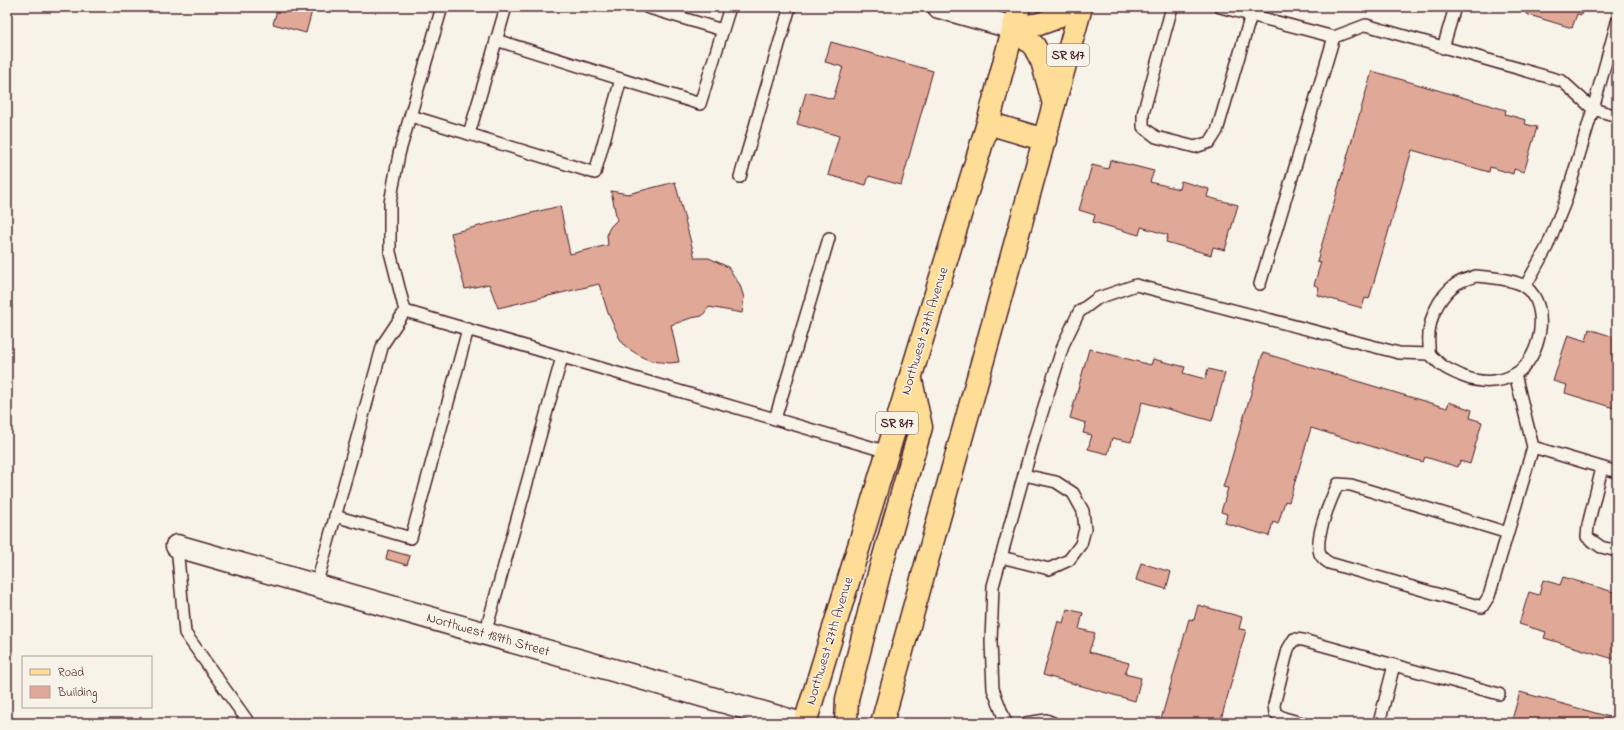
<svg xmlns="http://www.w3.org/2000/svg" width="1624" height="730" viewBox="0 0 1624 730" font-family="'Indie Flower',sans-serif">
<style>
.building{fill:#e0a997;stroke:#4a1f2b}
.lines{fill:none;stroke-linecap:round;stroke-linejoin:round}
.service-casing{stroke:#4a1f2b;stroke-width:14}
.minor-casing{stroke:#4a1f2b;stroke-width:25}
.primary-casing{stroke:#4a1f2b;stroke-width:25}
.service{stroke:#f7f3e8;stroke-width:11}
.minor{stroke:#f7f3e8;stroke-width:22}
.primary{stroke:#fedd96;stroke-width:22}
.labels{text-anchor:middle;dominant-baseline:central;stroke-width:3;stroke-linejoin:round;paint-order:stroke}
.shield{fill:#f7f3e8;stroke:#7e5f64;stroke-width:1}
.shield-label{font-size:13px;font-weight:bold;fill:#4a1f2b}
.street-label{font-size:14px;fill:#4a1f2b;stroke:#f7f3e8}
</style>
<rect width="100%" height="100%" fill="#f7f3e8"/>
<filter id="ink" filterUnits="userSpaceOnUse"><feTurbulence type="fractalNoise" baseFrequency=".025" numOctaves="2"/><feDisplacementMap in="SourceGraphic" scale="8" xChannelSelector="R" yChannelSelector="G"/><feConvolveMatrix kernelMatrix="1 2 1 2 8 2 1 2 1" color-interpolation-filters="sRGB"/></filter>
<g filter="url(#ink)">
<g class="building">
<path d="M278,7H313L306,33L273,24Z"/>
<path d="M1528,7H1584L1582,15L1577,14L1572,28L1526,14Z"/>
<path d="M831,42L933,71L901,185L869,176L866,185L828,175L839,136L797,124L806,92L833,99L843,67L825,62Z"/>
<path d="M1372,71L1506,110L1505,114L1526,120L1525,124L1537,127L1524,172L1514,169L1513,174L1490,167L1489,172L1412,150L1369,299L1365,298L1362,308L1317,295L1319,287L1314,285L1321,262L1317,261Z"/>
<path d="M1110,160L1154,171L1150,182L1179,189L1181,181L1209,189L1207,197L1238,205L1225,250L1213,247L1211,255L1166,242L1168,235L1141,227L1139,235L1093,222L1095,215L1079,210L1092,165L1108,169Z"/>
<path d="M675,182L695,258H709L728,267L740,285L744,298L742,313L709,307L702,316L691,318L671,325L679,362L670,363L651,361L642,357L626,347L620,339L608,313L599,284L498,308L489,284L465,289L451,233L560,206L570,254L608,245L607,236L608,231L611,226L617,220L611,191L628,194Z"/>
<path d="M1589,329L1617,338V402L1614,408L1565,393L1567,385L1553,381L1568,335L1586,341Z"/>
<path d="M1089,349L1151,365L1153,359L1185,367L1183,373L1205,379L1208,369L1225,373L1212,421L1142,402L1131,442L1112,438L1108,454L1088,449L1092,435L1083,433L1086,423L1070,418Z"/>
<path d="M1263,353L1447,408L1449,402L1472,410L1470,418L1482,422L1470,464L1460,461L1458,467L1425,457L1423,462L1311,428L1289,502L1285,501L1278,524L1273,522L1269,536L1225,523L1227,514L1221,512L1228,488L1223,487Z"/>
<path d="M388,550L410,556L407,565L386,559Z"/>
<path d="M1141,563L1171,572L1166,589L1136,580Z"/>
<path d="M1563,577L1617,593V660L1544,638L1546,632L1519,624L1529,592L1539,595L1543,580L1560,585Z"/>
<path d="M1198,605L1242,617L1239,629L1246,630L1220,723H1160L1189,619L1194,620Z"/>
<path d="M1067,609L1083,613L1079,629L1095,633L1089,652L1129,663L1125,674L1141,678L1135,701L1043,675L1058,621L1063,623Z"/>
<path d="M1520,692L1617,719V723H1511Z"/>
</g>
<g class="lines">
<g class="service-casing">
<g id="service">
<path d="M646,7L722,30"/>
<path d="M1172,7L1143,114V127L1156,137L1195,147L1210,142L1217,131L1251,15"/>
<path d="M1220,7L1334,37L1366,25L1562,81L1593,109L1617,22"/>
<path d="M496,40L700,104L730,7"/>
<path d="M1443,48L1455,7"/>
<path d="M411,116L595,173L621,79"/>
<path d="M469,134L506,7"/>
<path d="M740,177L790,7"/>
<path d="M1476,276C1488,277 1516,280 1526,287C1551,307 1541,359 1515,374C1499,384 1479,383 1462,376C1454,372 1445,369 1439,363C1436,360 1432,357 1430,354C1429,352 1429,347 1429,345C1427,322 1437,298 1456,284C1462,280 1470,278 1476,276Z"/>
<path d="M1260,284L1334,37"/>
<path d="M1525,287L1547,247L1565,202L1593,109L1617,116"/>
<path d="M405,311L888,452"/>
<path d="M775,419L829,238"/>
<path d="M1533,447L1617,472"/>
<path d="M1602,468L1588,525L1587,537L1601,547L1617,551"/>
<path d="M335,516L411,538L468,329"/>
<path d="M1508,533L1351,485L1338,484C1331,499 1314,538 1320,554C1321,557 1326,561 1329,563L1482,607L1489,596L1533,447L1515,374"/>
<path d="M177,546L185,633L249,723"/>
<path d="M1001,557L1049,569L1069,560L1081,544L1085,529L1083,511L1073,493L1056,482L1024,475"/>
<path d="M316,586L383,344L405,311L390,252V203L399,154L442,7"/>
<path d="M485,634L562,357"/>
<path d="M1006,723L993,689L991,642L993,586L1035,435L1064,343L1079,312L1098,298L1136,285L1399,353L1430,354"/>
<path d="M1026,723L1046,720L1053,723"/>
<path d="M1302,723L1284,718L1275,713L1274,705L1288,649L1294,639L1303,640L1499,694"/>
<path d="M1379,723L1394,665"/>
</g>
</g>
<g class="minor-casing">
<g id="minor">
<path d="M939,7L1014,28"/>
<path d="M177,546L799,723"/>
</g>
</g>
<g class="primary-casing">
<g id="primary">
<path d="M1014,28L1034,46L1042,61L1054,104"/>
<path d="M1014,28L1039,24L1053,19L1072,7"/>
<path d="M988,123L1045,140"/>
<path d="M805,723L988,123L1019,7"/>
<path d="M846,723L847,699L879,574L921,427L911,380"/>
<path d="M882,723L1081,7"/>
</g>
</g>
<use href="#service" class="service"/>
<use href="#minor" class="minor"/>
<use href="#primary" class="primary"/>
</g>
</g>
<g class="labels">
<g class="shield">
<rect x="1047" y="44" width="42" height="22" rx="3"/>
<rect x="876" y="412" width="42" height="22" rx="3"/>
</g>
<g class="shield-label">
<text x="1068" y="55">SR 817</text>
<text x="897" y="423">SR 817</text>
</g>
<g class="street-label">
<text transform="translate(925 331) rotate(-73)">Northwest 27th Avenue</text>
<text transform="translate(488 635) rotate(16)">Northwest 189th Street</text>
<text transform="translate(830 641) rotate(-73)">Northwest 27th Avenue</text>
</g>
</g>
<rect width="1624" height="730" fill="none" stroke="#f7f3e8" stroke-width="24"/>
<rect x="12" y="12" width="1600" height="706" fill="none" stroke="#4a1f2b" stroke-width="1.5" filter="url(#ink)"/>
<rect x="22" y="656" width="130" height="52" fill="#f7f3e8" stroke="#b29e9c"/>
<rect x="30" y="669" width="20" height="6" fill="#fedd96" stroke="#b29e9c"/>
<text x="58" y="676" font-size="12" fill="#4a1f2b">Road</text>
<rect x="30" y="686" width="20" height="12" fill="#e0a997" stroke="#b29e9c"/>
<text x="58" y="696" font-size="12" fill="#4a1f2b">Building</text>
</svg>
